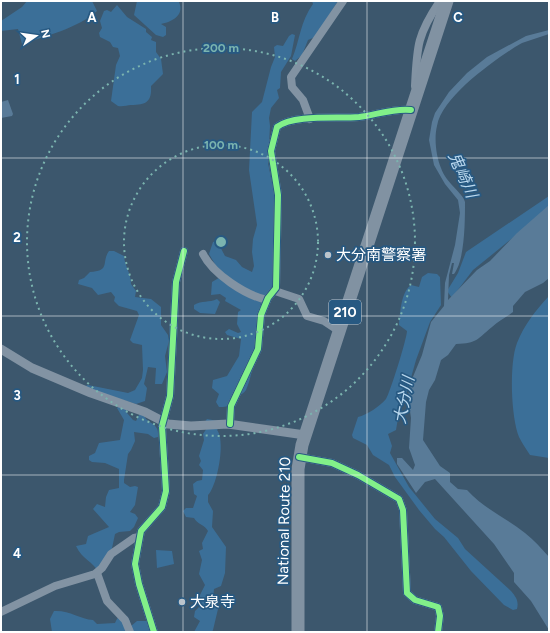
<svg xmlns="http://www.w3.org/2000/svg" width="550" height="633" viewBox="0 0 550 633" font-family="Figtree,'Noto Sans JP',sans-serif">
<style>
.green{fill:#3b6f98}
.water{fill:#597b98}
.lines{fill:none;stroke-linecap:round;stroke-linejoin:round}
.minor{stroke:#8293a3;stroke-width:8}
.tertiary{stroke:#8293a3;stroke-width:9}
.trunk{stroke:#8192a2;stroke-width:13}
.cycleway-casing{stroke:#275982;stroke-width:8}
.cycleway{stroke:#82f089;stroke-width:6}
.grid{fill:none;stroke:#fff;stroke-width:1;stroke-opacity:0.55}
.ring{fill:none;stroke:#7bb4af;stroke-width:2;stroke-dasharray:2 4}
.poi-dot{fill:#bbc4cc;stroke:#275982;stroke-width:1.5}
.labels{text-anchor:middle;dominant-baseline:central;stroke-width:3.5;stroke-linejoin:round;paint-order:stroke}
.shield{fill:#275982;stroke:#becdda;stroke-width:1}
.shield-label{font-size:14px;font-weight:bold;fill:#fff}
.poi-label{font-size:15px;fill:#fff;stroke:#275982;text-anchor:start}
.street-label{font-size:15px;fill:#fff;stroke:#275982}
.water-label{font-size:16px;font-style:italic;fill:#bad8ee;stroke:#275982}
.grid-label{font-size:13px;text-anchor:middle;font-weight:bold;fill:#fff;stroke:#275982;stroke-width:3.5;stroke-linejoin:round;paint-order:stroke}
.centre{fill:#7bb4af;stroke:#275982;stroke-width:2}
.ring-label{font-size:12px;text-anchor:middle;font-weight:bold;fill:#7bb4af;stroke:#275982;stroke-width:3.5;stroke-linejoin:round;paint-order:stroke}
</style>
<rect width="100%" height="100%" fill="#3c576d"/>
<g class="green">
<path d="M27,1H92L97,11C78,28 46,36 22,44L18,29L1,31V21L22,7Z"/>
<path d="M137,1L179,2C185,16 171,22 161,24L166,27V35L163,37L156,35L134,15Z"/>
<path d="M312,1H338L315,37L308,40L302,55L295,61L292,59C300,40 300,22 313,4Z"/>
<path d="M117,5L127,17L146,29V32L152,37L151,40L156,42V52L161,59L163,74L151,86C152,102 146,105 131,105C127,105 123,107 118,106L111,101L116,65L120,56L118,48L113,47L110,42L100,37L99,33L102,28L100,21L104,11L107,10L111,12Z"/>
<path d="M292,34L295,35L291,56L281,72L280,88L277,90L279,98L271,108L269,118L270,126L268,163L274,193L273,285L265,297L257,298L261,302L260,310C257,331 255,371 246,390C244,393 241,394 239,396C232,405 231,407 219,407L216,402L219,394L212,388L213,380L227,376L239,356L241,339L227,335L225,332L229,329L238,333L241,332L237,324L238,312L241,310L225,301L226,298L220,294L211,295L212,282L222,276L209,254L213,242L217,241L225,256L236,260L242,267L252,272L254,266L252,252L253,239L257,225L249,170L252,112L262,102L271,67L275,57L274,47L277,45L283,46L289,36Z"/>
<path d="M549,196V208L546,211L473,270L454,295L452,298L447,291L458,273L466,252Z"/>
<path d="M109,251H114L124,256C125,267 131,273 131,284L136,291L135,297L151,299L161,307V325L168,335L169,341L165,356L167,372L162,384H155L156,368L148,367L144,384L147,388L145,401L136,404L100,393L85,386L88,385L128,393L135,390L142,378L143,370L142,345L133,343L130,340L139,315L137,311L119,306L114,301L115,297L111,292L98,295L92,288L78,284L79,280L84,278L90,272C111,271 101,262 109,251Z"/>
<path d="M428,273L437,274L440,277L441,305L430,322L416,360L405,399L400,406L396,430L388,434L392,446L390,453L409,487L435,519L458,538L465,549L511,591C516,597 519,601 517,609L513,610L504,605L471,571L444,537L435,529L419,510L395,477L389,465L373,455L367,445L353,438L352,435L358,417C367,415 380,406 386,399C390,393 407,338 407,331L399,325C400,313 401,292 411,285L419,287L422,277Z"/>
<path d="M549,296V458L530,455C526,449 522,443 519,437C511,417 509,363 517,343C524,325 536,310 549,296Z"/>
<path d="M217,299L220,302L215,314L200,313L194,309V305C202,300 209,303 217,299Z"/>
<path d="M119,406L128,408L127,413L133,420L136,421L141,411C145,413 144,416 146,419C153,425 159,425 158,437L154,438L148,434L134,432L135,441L131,450L128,454L124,480V483L130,487L135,486L138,487L135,505L130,512L135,514L138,518L134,527L130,531L119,532L115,534L111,553L98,571C93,562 82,559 76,546L86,544L88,536L109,527L93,509L97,504L105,507L106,497L109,490L119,488V469L105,463L92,462L89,460V456L95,453L99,443L120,440L124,420L117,408Z"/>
<path d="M207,419L218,421L220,426L217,430C226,441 217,486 208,495V502L213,511L212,527L226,547L225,573L221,586L214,589L213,598L218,609L213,630L212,632H194L200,621L194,617L195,611L200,606V595L205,585L199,574L202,560L199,551L203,549L202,543L208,531C205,525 197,524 194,518L186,517L183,511L186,508H193L197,496L194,494L193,484L197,481L202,480L203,470L199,465L201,461L199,456L204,440L203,434L207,428L204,423Z"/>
<path d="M156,550L172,551L174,564L157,568Z"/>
<path d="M54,611C69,610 80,619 93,620L97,624L115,623C118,616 120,615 127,616L130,621L129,632H52L50,619Z"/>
<path d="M137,621H148L152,632H131V626Z"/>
</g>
<g class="water">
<path d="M549,30V34L522,43L515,47C492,62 442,97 437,126C434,138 436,156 441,168C446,183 463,193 465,202C465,221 465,260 454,274H452L454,263H452L449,275L448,300L477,270L490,261L517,233L549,205V278L543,283L525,292L513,306V312C507,317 498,321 492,327C476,340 478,343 456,344L448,355L441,360L435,380L429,390L426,402L423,440L440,466L450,473V482L458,489L467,490C483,508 506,518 525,533C534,540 541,548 549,557V630L531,601L514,582V573L494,544L435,479L425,482L416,493L397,464V458H402L413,470L415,465L409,448L411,418L408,397L410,384L422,355L431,322L444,306L445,283L455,245L460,213L458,200L445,184L434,165L429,140L432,122L435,113L449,92L467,73L487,57L526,36Z"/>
<path d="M8,100L13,114L12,116L1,118V102Z"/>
</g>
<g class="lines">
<g class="minor">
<path d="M415,86C417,46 417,35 440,1"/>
<path d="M310,119L303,100L292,87L291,77L343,1"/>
<path d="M203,254C213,274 245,295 267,300"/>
<path d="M275,291L299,299L307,316L324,321L339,331"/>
<path d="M230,424L231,406L258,349L261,315L268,298L276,288L278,195L271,151L277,127C294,114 338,119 359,117C376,115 394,108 411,110"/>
<path d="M299,457L332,463L358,475L399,499L403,510L407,593L415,600L438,607L440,616L438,632"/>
<path d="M97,573L107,601L125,620L130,632"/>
<path d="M1,612L55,586L95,574L102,568L111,554L134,538L139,537"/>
<path d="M154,632L139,584L135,564L141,531L162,507L166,491L162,426L170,396L176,282L184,251"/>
</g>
<path class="tertiary" d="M1,349L32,368L91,393L145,412L168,424L191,426L228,424L305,435"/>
<path class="trunk" d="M298,632V469L302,445L447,1"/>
<g class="cycleway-casing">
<g id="cycleway">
<path d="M230,424L231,406L258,349L261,315L268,298L276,288L278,195L271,151L277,127C294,114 338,119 359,117C376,115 394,108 411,110"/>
<path d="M299,457L332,463L358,475L399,499L403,510L407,593L415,600L438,607L440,616L438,632"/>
<path d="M154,632L139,584L135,564L141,531L162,507L166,491L162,426L170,396L176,282L184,251"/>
</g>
</g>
<use href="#cycleway" class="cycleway"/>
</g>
<path class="grid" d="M183,1V632M367,1V632M1,158H549M1,316H549M1,475H549"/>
<g class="ring">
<circle cx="221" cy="242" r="97"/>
<circle cx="221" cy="242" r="194"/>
</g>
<g class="poi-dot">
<circle cx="328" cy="255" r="4"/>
<circle cx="182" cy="602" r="4"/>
</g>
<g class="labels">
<rect class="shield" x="329" y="300" width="32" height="24" rx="3"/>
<g class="shield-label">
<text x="345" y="312">210</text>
</g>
<g class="poi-label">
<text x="336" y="255">大分南警察署</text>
<text x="190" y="602">大泉寺</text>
</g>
<g class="street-label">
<text transform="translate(284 521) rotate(-89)">National Route 210</text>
</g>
<g class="water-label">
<text transform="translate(463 175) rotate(66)">鬼崎川</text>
<text transform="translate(404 400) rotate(-79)">大分川</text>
</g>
</g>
<g class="grid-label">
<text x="92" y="22">A</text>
<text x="275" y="22">B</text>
<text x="458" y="22">C</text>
<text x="17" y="84">1</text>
<text x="17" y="242">2</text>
<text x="17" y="400">3</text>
<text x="17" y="558">4</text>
</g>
<circle cx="221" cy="242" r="6" class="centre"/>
<g class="ring-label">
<text x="221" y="52">200 m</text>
<text x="221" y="149">100 m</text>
</g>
<rect width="550" height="633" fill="none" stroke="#ffffff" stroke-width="4"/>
<g transform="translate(36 36) rotate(77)" stroke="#275982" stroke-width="3" paint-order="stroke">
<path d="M0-3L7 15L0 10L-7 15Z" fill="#ffffff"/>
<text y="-6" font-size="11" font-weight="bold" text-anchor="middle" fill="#ffffff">N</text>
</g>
</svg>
